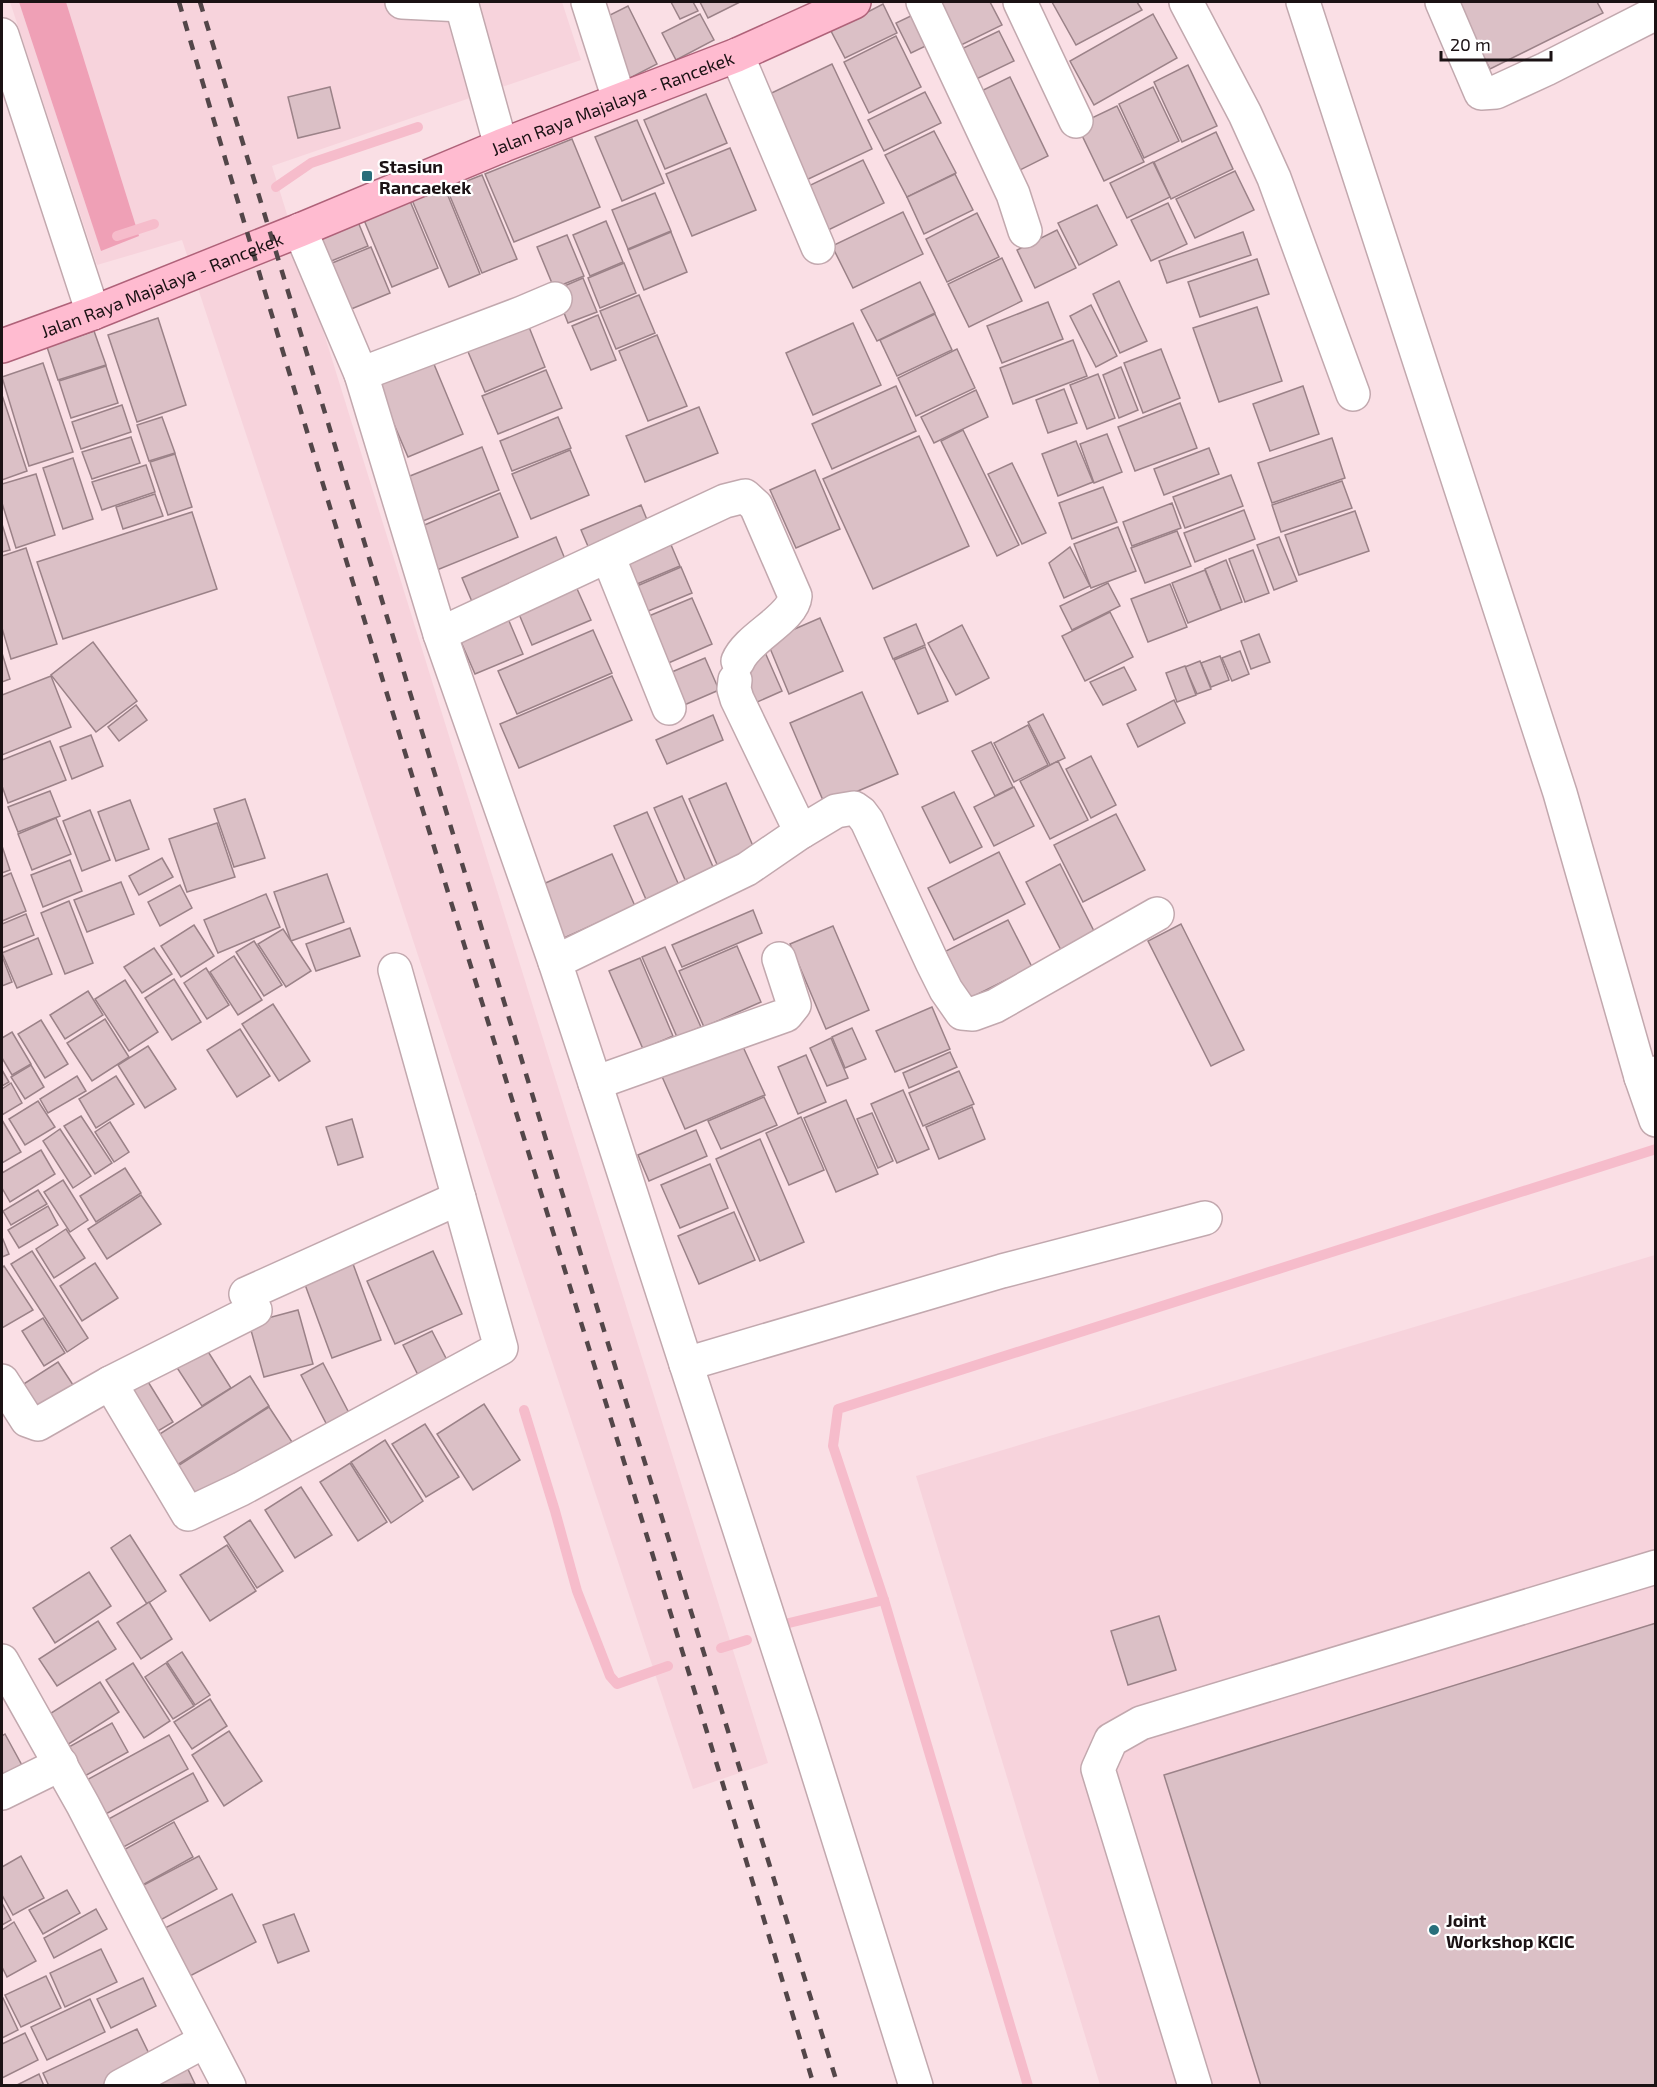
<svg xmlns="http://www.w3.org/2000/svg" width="1657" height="2087" viewBox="0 0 1657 2087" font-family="'Exo 2',sans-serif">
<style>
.built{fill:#f7d3dc}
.green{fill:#efa0b6}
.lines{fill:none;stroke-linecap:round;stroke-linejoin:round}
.stream{stroke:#f6bccb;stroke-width:10}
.building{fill:#dbc0c6;stroke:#9b8288;stroke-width:1.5}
.minor-casing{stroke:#c2a8ae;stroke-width:36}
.major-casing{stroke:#af6279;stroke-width:36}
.minor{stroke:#fff;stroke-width:33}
.major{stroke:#ffbbd0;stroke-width:33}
.rail{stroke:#534649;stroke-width:4.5;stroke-dasharray:10 10;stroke-linecap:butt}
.poi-dot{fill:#286f7b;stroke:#fff;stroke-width:2}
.labels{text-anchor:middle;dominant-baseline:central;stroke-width:4.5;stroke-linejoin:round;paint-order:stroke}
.street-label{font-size:18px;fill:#1b1214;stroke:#fff}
.poi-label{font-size:18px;font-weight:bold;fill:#1b1214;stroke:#fff;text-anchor:start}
</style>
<rect width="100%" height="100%" fill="#fadfe5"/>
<g class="built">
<path d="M10,2H562L581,60L272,166L768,1763L693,1789L182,240L97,265Z"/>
<path d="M1655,1255V2085H1100L916,1476Z"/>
</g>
<path class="green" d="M19,2H66L139,236L101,251Z"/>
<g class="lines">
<g class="stream">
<path d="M276,187L311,163L418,127"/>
<path d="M117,236L154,224"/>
<path d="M524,1410L555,1511L577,1591L610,1676L617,1684L668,1666"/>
<path d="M789,1623L884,1600"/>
<path d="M721,1648L747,1640"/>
<path d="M1028,2086L884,1600L833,1446L838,1409L1656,1149"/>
</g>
</g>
<g class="building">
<path d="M671,2H693L698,11L680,19Z"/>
<path d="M700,2H740L708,18Z"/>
<path d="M942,2H990L1002,25L953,49L932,6Z"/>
<path d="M1052,2H1137L1142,10L1076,45Z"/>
<path d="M1456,2H1597L1603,13L1490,69Z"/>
<path d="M883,4L897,33L845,58L831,31Z"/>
<path d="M628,6L657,64L630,78L600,20Z"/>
<path d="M917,13L932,43L911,53L896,23Z"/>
<path d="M700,14L714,40L676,60L662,33Z"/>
<path d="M1153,14L1177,58L1094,105L1070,61Z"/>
<path d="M999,31L1014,61L968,83L953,53Z"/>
<path d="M896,36L921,87L869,113L844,62Z"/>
<path d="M832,64L872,149L800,183L759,99Z"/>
<path d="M1188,65L1217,126L1182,142L1154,82Z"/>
<path d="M1010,77L1048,156L1012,174L973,95Z"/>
<path d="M330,87L340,128L298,138L288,97Z"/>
<path d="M1153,87L1179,141L1144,158L1119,104Z"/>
<path d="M925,92L941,123L884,151L868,120Z"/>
<path d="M706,94L727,143L665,169L644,120Z"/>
<path d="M1117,106L1144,162L1104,181L1077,125Z"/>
<path d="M637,120L664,183L622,201L595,137Z"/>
<path d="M934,131L956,173L907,197L885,155Z"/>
<path d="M1216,132L1233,169L1171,199L1154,162Z"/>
<path d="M572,139L600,207L514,242L485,174Z"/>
<path d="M730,148L756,210L692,236L666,174Z"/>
<path d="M863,160L884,203L820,234L798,191Z"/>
<path d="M1153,162L1170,197L1127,218L1110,183Z"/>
<path d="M1235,171L1254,210L1195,238L1176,199Z"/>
<path d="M955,174L973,210L924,234L907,197Z"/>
<path d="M482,175L517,259L482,273L447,189Z"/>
<path d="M444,186L480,274L449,287L412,200Z"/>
<path d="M655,193L671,231L628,249L612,210Z"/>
<path d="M410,201L438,268L392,287L364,220Z"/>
<path d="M1168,203L1187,244L1151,261L1131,220Z"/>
<path d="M1097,205L1117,245L1079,265L1058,223Z"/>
<path d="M903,212L923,254L853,288L832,246Z"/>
<path d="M977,213L999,257L947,282L926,239Z"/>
<path d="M356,217L368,246L324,264L312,235Z"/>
<path d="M606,221L623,262L590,276L573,235Z"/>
<path d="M1057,230L1076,268L1035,288L1017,250Z"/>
<path d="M671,232L687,272L644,290L628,250Z"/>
<path d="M1243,232L1251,255L1167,283L1159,261Z"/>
<path d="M567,235L584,276L554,288L537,247Z"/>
<path d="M371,247L390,293L344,312L325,266Z"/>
<path d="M1002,258L1022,301L969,327L948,284Z"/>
<path d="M1257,259L1269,294L1200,317L1188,282Z"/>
<path d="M624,263L636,293L600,308L588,278Z"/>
<path d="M583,278L597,312L568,323L555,290Z"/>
<path d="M1119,281L1147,341L1120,353L1093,294Z"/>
<path d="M920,282L935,313L877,341L861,310Z"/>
<path d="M639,295L655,333L616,349L600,311Z"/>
<path d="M1048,302L1063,339L1002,363L987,326Z"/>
<path d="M1091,305L1117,356L1096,367L1070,316Z"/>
<path d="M1257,307L1282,381L1219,402L1193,328Z"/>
<path d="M935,314L952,350L897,376L880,340Z"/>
<path d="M598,315L616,360L591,370L572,326Z"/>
<path d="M158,318L186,405L137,422L108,335Z"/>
<path d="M527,322L545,367L485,392L466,347Z"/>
<path d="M853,323L881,385L813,415L786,353Z"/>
<path d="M94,331L106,365L58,380L47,347Z"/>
<path d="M657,335L687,406L648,421L619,351Z"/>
<path d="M1073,340L1087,376L1013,404L1000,368Z"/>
<path d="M957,349L975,388L916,416L898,378Z"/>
<path d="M1161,349L1180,398L1143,413L1124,363Z"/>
<path d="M431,357L463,434L408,457L375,380Z"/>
<path d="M43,363L73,452L29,466L2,377Z"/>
<path d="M106,366L118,403L71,418L59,381Z"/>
<path d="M1121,367L1138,410L1119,418L1103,375Z"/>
<path d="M546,370L562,408L498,434L482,396Z"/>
<path d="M1098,374L1115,418L1087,429L1070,385Z"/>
<path d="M896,386L916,431L832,469L812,424Z"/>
<path d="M1303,386L1319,434L1270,451L1253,404Z"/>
<path d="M1064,389L1077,423L1048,433L1036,400Z"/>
<path d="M976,390L988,417L934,443L921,417Z"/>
<path d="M2,395L27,471L2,480Z"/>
<path d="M1180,403L1197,448L1135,471L1118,427Z"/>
<path d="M122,405L131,432L81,449L72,422Z"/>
<path d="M699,407L718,453L645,482L626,436Z"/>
<path d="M162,417L175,453L149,461L137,425Z"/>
<path d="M558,417L571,448L512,471L500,441Z"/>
<path d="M963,430L1019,545L997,556L941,441Z"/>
<path d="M1107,434L1122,472L1094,483L1080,444Z"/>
<path d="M919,436L969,546L873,589L823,479Z"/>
<path d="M131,437L140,463L92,479L82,452Z"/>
<path d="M1332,438L1345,478L1272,503L1258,463Z"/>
<path d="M1076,441L1093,482L1058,496L1042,454Z"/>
<path d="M482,447L499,490L423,521L405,478Z"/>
<path d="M1209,448L1219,474L1164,495L1154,469Z"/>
<path d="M570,450L589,495L531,519L512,474Z"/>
<path d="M175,454L192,507L168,515L150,462Z"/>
<path d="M73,458L93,519L63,529L43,468Z"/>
<path d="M1012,463L1046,533L1022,544L988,474Z"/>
<path d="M146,465L155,492L102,510L92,482Z"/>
<path d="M815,470L840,529L796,548L770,490Z"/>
<path d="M36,474L55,535L16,548L2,503V484Z"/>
<path d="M1231,475L1243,506L1185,528L1173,497Z"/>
<path d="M1342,481L1352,508L1281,532L1272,505Z"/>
<path d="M1103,487L1117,522L1072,539L1059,503Z"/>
<path d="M500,493L518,537L432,572L415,529Z"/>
<path d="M155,494L163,516L123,529L116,507Z"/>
<path d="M1172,503L1181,528L1132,546L1123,522Z"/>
<path d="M641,505L652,532L593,558L581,530Z"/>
<path d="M1244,510L1255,539L1195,562L1184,533Z"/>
<path d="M1355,511L1369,551L1299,575L1285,535Z"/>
<path d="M192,512L217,589L63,639L37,562Z"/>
<path d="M2,524L10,550L2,552Z"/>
<path d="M1118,527L1136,571L1091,588L1074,544Z"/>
<path d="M1177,531L1191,566L1145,583L1131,548Z"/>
<path d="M666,533L680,566L630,587L615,555Z"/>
<path d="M556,537L567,564L473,604L462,578Z"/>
<path d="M1279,537L1297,581L1274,590L1257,545Z"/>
<path d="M1070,547L1090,586L1064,598L1049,563Z"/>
<path d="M26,548L57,644L11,659L2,628V556Z"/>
<path d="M1253,550L1269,593L1245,602L1229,559Z"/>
<path d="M1226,560L1242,602L1221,610L1205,569Z"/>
<path d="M681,567L692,593L641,614L630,589Z"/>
<path d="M1205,570L1221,610L1188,623L1172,583Z"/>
<path d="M574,582L591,620L532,645L516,607Z"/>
<path d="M1108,583L1120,606L1072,630L1060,606Z"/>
<path d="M1170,584L1187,627L1148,642L1131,599Z"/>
<path d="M692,598L712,644L657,668L637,621Z"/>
<path d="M1110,612L1133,657L1085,681L1062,636Z"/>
<path d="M506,614L523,654L475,674L458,635Z"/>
<path d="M820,618L843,671L789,694L767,641Z"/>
<path d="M916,624L925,645L893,659L884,638Z"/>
<path d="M962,625L989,678L956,695L928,643Z"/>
<path d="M593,630L612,673L517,714L498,671Z"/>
<path d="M1259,634L1270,662L1251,669L1241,641Z"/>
<path d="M93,642L137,701L96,732L51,675Z"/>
<path d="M925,647L948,701L918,714L894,660Z"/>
<path d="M764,650L782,691L746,707L728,665Z"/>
<path d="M1240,651L1249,674L1232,681L1222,658Z"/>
<path d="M2,653L10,679L2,682Z"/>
<path d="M1220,656L1229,680L1211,687L1201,663Z"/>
<path d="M705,658L719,690L675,709L660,677Z"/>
<path d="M1200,661L1211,689L1197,694L1185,667Z"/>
<path d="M1185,666L1196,695L1177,702L1166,673Z"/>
<path d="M1124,667L1136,690L1103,705L1090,682Z"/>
<path d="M51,676L71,727L2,755V695Z"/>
<path d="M612,676L632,720L519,768L500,724Z"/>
<path d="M862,692L898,774L825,805L790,723Z"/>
<path d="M1174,700L1185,723L1138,747L1127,724Z"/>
<path d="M136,705L147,720L119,741L108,727Z"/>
<path d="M1043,714L1065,758L1050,765L1028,722Z"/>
<path d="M713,715L723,740L667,764L656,740Z"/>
<path d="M1028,725L1048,765L1014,782L994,743Z"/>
<path d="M91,735L103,766L72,779L60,747Z"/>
<path d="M50,741L66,780L8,803L2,786V760Z"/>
<path d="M991,742L1013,787L995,796L972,751Z"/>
<path d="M1091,756L1116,805L1091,818L1066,769Z"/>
<path d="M1058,761L1088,820L1050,839L1020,781Z"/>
<path d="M726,783L756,853L719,869L689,799Z"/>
<path d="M1014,787L1034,826L994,846L974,807Z"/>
<path d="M50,791L60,816L18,832L8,807Z"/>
<path d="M954,792L982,847L950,863L922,807Z"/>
<path d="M682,796L717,876L689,889L654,808Z"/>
<path d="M245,799L265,858L234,867L214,809Z"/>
<path d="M130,800L149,849L116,861L98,812Z"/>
<path d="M90,810L110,860L82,871L63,821Z"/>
<path d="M647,812L681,890L648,904L614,826Z"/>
<path d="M1116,814L1145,870L1083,902L1054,845Z"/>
<path d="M56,818L71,854L32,870L18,834Z"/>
<path d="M217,823L235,877L187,892L169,839Z"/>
<path d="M2,846L10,870L2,873Z"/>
<path d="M999,852L1025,904L954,940L928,888Z"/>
<path d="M612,854L635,906L564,938L541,885Z"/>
<path d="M162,858L173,877L139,895L129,876Z"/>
<path d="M70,860L82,891L43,907L31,875Z"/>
<path d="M1060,864L1098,939L1064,956L1026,882Z"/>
<path d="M11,873L26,911L2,921V877Z"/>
<path d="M327,874L344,922L291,941L274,892Z"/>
<path d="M121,882L134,914L87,932L74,900Z"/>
<path d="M180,885L192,908L160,926L148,902Z"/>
<path d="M266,894L280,927L218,953L204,920Z"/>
<path d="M69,901L93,963L65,974L41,913Z"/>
<path d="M753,910L762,933L682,967L672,945Z"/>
<path d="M26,914L34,935L2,948V924Z"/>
<path d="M1008,920L1032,967L964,1001L940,954Z"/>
<path d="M1181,924L1244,1050L1211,1066L1148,941Z"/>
<path d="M194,925L214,956L181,977L161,946Z"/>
<path d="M833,926L869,1010L826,1029L790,944Z"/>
<path d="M350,928L360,956L316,971L306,944Z"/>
<path d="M283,929L311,971L286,987L258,944Z"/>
<path d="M38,938L52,974L17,988L2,953Z"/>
<path d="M254,941L282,985L264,996L236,952Z"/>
<path d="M737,946L761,1002L704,1027L679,971Z"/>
<path d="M665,947L701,1027L677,1037L642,957Z"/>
<path d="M154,948L172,974L142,993L124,967Z"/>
<path d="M2,956L12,982L2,986Z"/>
<path d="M234,956L262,1000L238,1015L210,972Z"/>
<path d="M640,958L673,1036L643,1049L609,971Z"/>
<path d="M206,968L229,1005L207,1019L184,983Z"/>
<path d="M174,979L201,1022L172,1040L145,998Z"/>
<path d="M125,980L158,1032L129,1051L95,999Z"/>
<path d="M88,991L103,1015L65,1039L50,1015Z"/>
<path d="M273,1004L310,1061L279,1081L242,1024Z"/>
<path d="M932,1007L950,1049L895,1072L876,1031Z"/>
<path d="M105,1019L129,1057L92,1081L67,1043Z"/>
<path d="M41,1020L68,1064L45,1078L18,1034Z"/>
<path d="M852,1028L866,1059L845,1068L832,1037Z"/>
<path d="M240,1029L270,1076L237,1097L207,1050Z"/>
<path d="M12,1032L31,1064L12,1075L2,1058V1038Z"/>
<path d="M739,1038L765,1095L685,1129L660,1072Z"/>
<path d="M831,1038L848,1078L827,1086L810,1048Z"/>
<path d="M148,1046L176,1089L145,1108L118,1065Z"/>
<path d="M950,1052L957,1067L909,1088L903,1073Z"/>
<path d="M806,1055L826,1102L798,1114L778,1067Z"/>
<path d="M31,1065L44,1087L25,1099L11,1077Z"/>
<path d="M2,1070L9,1082L2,1086Z"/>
<path d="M959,1071L974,1104L923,1126L909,1093Z"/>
<path d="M77,1076L86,1091L48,1113L40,1099Z"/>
<path d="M116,1076L134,1104L96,1128L79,1099Z"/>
<path d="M11,1083L22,1103L2,1115V1089Z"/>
<path d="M903,1090L929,1149L897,1163L871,1104Z"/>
<path d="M764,1097L777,1125L721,1149L708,1121Z"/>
<path d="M846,1100L878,1174L836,1192L804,1118Z"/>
<path d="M38,1101L55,1127L25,1145L9,1119Z"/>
<path d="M972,1107L985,1139L939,1159L926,1127Z"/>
<path d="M872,1113L893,1161L878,1168L857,1119Z"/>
<path d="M81,1116L112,1163L95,1174L64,1126Z"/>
<path d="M801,1117L824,1170L789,1185L766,1133Z"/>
<path d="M352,1119L363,1157L338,1165L326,1127Z"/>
<path d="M2,1120L21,1152L2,1163Z"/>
<path d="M110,1122L129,1152L114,1162L95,1132Z"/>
<path d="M60,1129L91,1176L73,1188L43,1141Z"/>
<path d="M696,1130L707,1156L649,1181L638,1155Z"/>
<path d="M760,1139L804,1242L760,1261L716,1159Z"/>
<path d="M41,1150L55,1174L10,1202L2,1188V1173Z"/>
<path d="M710,1164L728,1208L680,1228L661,1185Z"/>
<path d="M125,1168L141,1193L96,1222L80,1196Z"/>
<path d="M63,1180L88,1220L70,1232L44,1192Z"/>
<path d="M38,1190L47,1204L11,1225L3,1211Z"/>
<path d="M141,1195L161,1224L107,1259L88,1229Z"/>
<path d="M48,1206L58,1225L19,1248L8,1230Z"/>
<path d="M734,1212L755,1260L699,1284L678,1236Z"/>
<path d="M66,1229L85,1258L54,1278L36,1249Z"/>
<path d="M2,1237L9,1254L2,1257Z"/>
<path d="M32,1251L88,1338L67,1352L11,1264Z"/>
<path d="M433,1251L462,1314L395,1344L367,1281Z"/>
<path d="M349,1253L381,1340L332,1358L300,1271Z"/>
<path d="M95,1263L118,1298L82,1321L60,1286Z"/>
<path d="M4,1266L33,1310L2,1328V1268Z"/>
<path d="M298,1310L313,1364L264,1377L249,1323Z"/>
<path d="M43,1318L65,1353L44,1366L22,1331Z"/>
<path d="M432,1331L451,1368L422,1383L403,1345Z"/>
<path d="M202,1342L231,1388L202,1406L172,1360Z"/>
<path d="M58,1362L77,1391L38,1416L19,1387Z"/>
<path d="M323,1363L350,1415L328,1427L301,1375Z"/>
<path d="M142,1372L173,1422L153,1434L123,1384Z"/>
<path d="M250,1376L269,1406L171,1469L152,1439Z"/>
<path d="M484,1404L520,1460L473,1490L437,1434Z"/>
<path d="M269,1407L292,1442L192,1506L170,1471Z"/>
<path d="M425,1424L459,1477L426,1497L392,1444Z"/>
<path d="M385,1440L423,1501L391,1523L351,1462Z"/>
<path d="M350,1463L387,1522L358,1541L320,1482Z"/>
<path d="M301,1487L332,1535L295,1558L265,1510Z"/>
<path d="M250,1520L283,1571L257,1588L224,1537Z"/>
<path d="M130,1535L166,1591L147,1604L111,1548Z"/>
<path d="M227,1545L256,1591L210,1621L180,1575Z"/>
<path d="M89,1572L111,1606L55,1643L33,1608Z"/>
<path d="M149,1602L172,1639L141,1659L117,1623Z"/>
<path d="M1159,1616L1176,1670L1128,1685L1111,1631Z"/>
<path d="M98,1621L116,1649L57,1686L39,1659Z"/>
<path d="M1656,1623V2086H1261L1164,1775Z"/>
<path d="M182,1652L210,1695L195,1705L167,1662Z"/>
<path d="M133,1663L170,1721L144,1738L106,1680Z"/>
<path d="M166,1663L194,1706L173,1719L145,1677Z"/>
<path d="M100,1682L119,1712L56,1752L37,1722Z"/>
<path d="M210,1699L227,1726L192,1749L174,1722Z"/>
<path d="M112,1723L128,1752L83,1777L67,1748Z"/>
<path d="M229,1731L262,1781L224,1806L192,1755Z"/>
<path d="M5,1734L24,1769L2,1781V1736Z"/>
<path d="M169,1735L188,1769L104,1815L85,1781Z"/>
<path d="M193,1773L208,1801L118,1850L103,1822Z"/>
<path d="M174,1822L193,1857L139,1887L120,1852Z"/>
<path d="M21,1856L44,1898L13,1915L2,1895V1867Z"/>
<path d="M199,1856L217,1889L155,1923L136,1889Z"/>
<path d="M67,1890L80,1913L43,1934L29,1910Z"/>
<path d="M232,1894L256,1942L184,1979L159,1931Z"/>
<path d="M2,1903L11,1920L2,1925Z"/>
<path d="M96,1909L107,1929L54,1958L44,1938Z"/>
<path d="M294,1914L309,1951L278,1963L263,1925Z"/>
<path d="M14,1922L36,1961L7,1977L2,1967V1930Z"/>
<path d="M101,1949L117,1982L65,2007L50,1973Z"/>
<path d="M46,1976L61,2008L21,2027L5,1995Z"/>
<path d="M143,1978L156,2006L111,2028L97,1999Z"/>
<path d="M3,1998L18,2030L2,2038V1999Z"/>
<path d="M90,1999L105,2032L47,2060L31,2027Z"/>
<path d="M137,2029L154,2064L109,2086H49L43,2073Z"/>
<path d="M25,2033L38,2060L2,2078V2044Z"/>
<path d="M184,2061L195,2084L132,2086Z"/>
<path d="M39,2074L44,2086H15Z"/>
</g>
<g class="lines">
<g class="minor-casing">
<g id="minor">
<path d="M402,2L462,5"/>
<path d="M461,2L501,146"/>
<path d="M588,2L619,99"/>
<path d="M923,2L1013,194L1025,231"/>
<path d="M1020,2L1076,121"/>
<path d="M1186,2L1245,114L1274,178L1353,394"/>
<path d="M1303,2L1560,793L1641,1077L1656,1073"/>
<path d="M1442,2L1481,93L1496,92L1546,69L1656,13"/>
<path d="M2,35L93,313"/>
<path d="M737,55L818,247"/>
<path d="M300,230L361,374L440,634L555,962L595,1083L803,1725L916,2086"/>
<path d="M361,374L522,313L555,299"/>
<path d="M608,556L669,708"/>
<path d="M440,634L725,501L745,496L756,506L795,596C793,619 748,637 738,661"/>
<path d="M735,680L734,689L737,699L801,832"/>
<path d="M555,962L747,869L801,832L836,811L854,808L861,813L867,821L932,962L946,990L962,1013L973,1014L995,1006L1157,914"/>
<path d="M1641,1077L1656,1120"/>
<path d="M595,1083L786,1015L794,1005L779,959"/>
<path d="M686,1364L1002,1271L1205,1218"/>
<path d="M2,1381L27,1420L38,1424L110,1383L188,1514L241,1489L501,1348L395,970"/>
<path d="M110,1383L255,1310L246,1294L459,1198"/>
<path d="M2,1661L83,1805L229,2086"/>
<path d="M2,1793L61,1764"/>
<path d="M121,2086L205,2041"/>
<path d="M1195,2086L1098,1769L1111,1740L1141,1723L1656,1567"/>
</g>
</g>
<g class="major-casing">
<g id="major">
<path id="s1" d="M2,346L93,313L300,230L501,146L737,55L854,2"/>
</g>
</g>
<use href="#minor" class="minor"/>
<use href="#major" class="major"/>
<g class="rail">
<path d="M179,2C383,699 606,1390 814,2086"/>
<path d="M200,2L606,1337L838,2086"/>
</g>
</g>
<g class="poi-dot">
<rect x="361" y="170" width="12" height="12" rx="3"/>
<circle cx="1434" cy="1930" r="6"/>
</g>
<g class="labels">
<g class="street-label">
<text stroke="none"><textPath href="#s1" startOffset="657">Jalan Raya Majalaya - Rancekek</textPath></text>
<text stroke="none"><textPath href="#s1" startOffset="171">Jalan Raya Majalaya - Rancekek</textPath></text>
</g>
<g class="poi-label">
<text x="379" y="166">Stasiun<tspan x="379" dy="21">Rancaekek</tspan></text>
<text x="1446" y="1920">Joint<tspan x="1446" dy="21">Workshop KCIC</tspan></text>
</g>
</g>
<rect width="1657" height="2087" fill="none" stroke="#1b1214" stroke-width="6"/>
<path d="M1441 51v9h110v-9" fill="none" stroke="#1b1214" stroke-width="3"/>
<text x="1450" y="51" font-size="18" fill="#1b1214" stroke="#ffffff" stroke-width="4.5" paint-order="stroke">20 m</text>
</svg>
